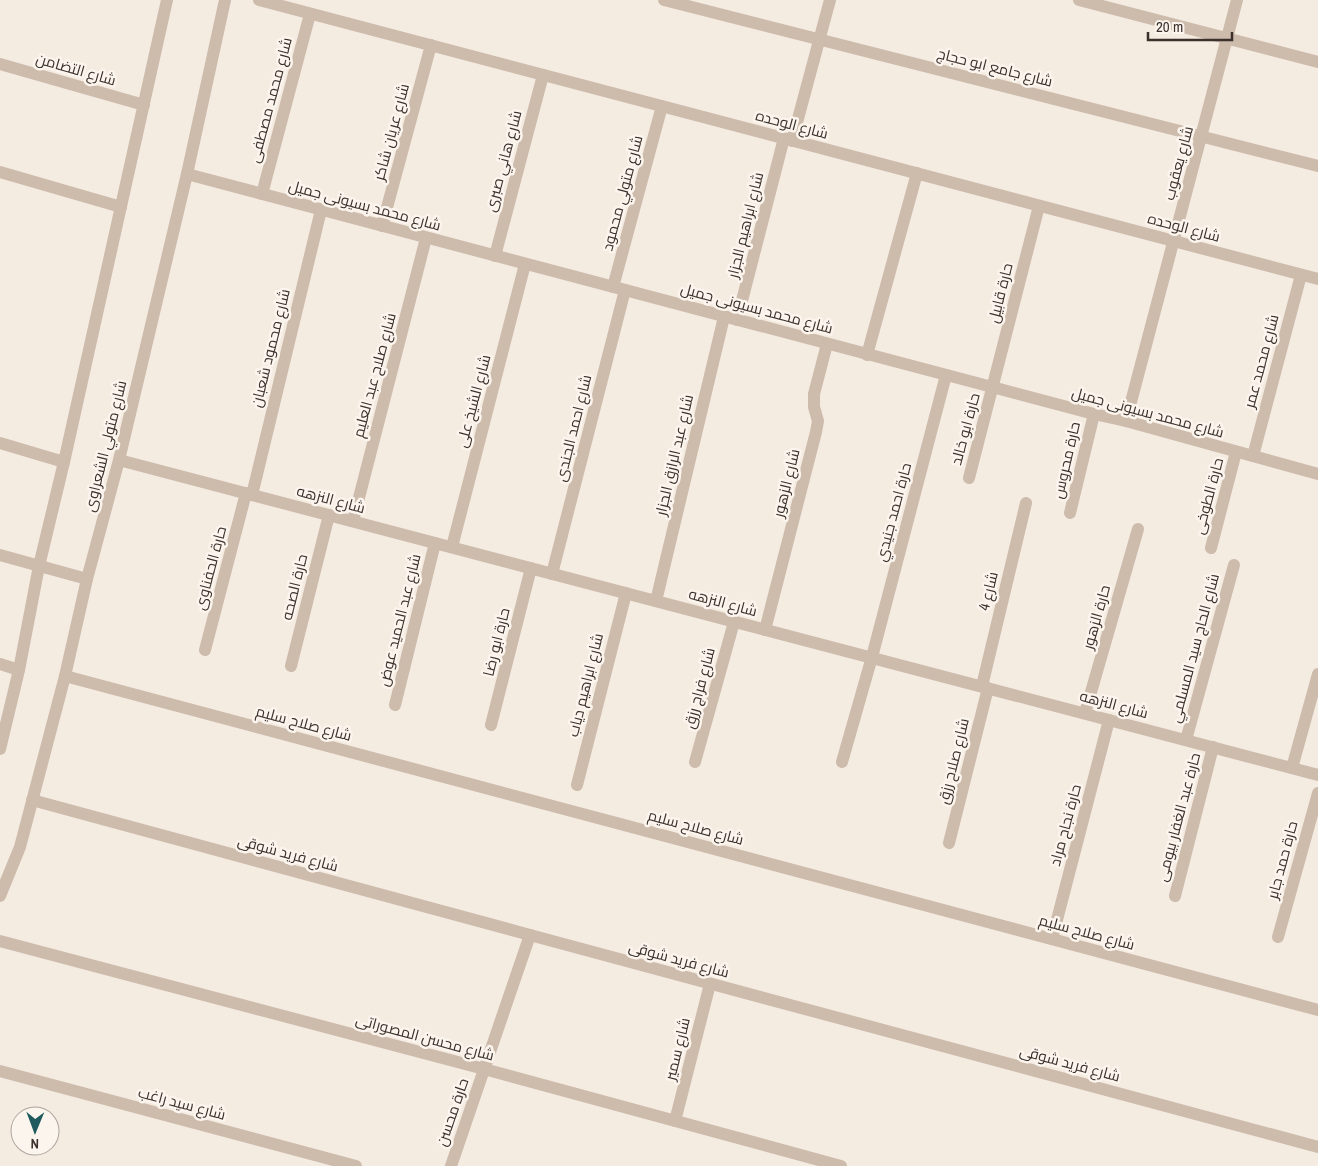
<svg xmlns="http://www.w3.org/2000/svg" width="1318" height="1166" viewBox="0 0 1318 1166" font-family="'Archivo Narrow',Cairo,sans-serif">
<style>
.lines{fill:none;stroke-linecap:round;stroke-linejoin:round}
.minor{stroke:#cdbbac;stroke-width:12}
.labels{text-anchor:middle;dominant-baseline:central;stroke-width:5;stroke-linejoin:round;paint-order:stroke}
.street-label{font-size:15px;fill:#3b302b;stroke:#fbf5ee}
</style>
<rect width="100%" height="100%" fill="#f4ebe1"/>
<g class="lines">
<g class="minor">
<path d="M259,0L1318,279"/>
<path d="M664,0L1318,166"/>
<path d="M1079,0L1318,62"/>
<path d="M0,64L144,105"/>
<path d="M792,141L830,0"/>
<path d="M0,172L121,207"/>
<path d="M187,174L1094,414L1126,421L1318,474"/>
<path d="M262,194L310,14"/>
<path d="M382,226L431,45"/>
<path d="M495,256L543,75"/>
<path d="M613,287L662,106"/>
<path d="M737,320L784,138"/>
<path d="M867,355L917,173"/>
<path d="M1126,421L1237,0"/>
<path d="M0,443L64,462"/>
<path d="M1253,456L1301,275"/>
<path d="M119,460L1318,775"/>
<path d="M969,478L1039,206"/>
<path d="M252,495L321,210"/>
<path d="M1070,513L1094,414"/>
<path d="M353,521L426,238"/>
<path d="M452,547L525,264"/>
<path d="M1211,548L1236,452"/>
<path d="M0,555L87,579"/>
<path d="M552,574L625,290"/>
<path d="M656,601L724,317"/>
<path d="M765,630L816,432L818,421L814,407V394L827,344"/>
<path d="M205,650L246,493"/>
<path d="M0,664L19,670"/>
<path d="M291,666L329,515"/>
<path d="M65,676L1318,1010"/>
<path d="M982,686L1026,503"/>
<path d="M395,705L435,543"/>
<path d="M1085,713L1138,529"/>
<path d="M491,725L531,568"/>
<path d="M1186,740L1234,565"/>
<path d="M0,749L19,670L39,566L64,462L167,0"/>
<path d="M695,762L734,622"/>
<path d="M842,762L872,657L946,375"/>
<path d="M1292,768L1318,674"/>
<path d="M577,785L626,593"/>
<path d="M32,800L530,935L1318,1147"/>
<path d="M949,843L988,688"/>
<path d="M0,896L20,847L65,676L87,579L119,460L187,174L225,0"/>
<path d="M1175,896L1213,747"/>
<path d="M1278,937L1318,793"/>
<path d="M1052,939L1109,720"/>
<path d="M0,941L484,1069L841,1166"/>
<path d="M0,1071L356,1166"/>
<path d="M675,1121L710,984"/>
<path d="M451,1166L530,935"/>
</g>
</g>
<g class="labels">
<g class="street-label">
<text transform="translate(995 67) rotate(14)">شارع جامع ابو حجاج</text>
<text transform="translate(76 69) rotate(16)">شارع التضامن</text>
<text transform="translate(270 100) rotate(-75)">شارع محمد مصطفى</text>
<text transform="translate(792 124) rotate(15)">شارع الوحده</text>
<text transform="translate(391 132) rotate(-75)">شارع عريان شاكر</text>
<text transform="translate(503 161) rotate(-75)">شارع هاني صبرى</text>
<text transform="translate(1178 163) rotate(-75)">شارع يعقوب</text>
<text transform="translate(622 193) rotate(-75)">شارع متولي محمود</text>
<text transform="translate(365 205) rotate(15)">شارع محمد بسيونى جميل</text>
<text transform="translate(745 225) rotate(-76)">شارع ابراهيم الجزار</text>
<text transform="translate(1184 227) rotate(15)">شارع الوحده</text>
<text transform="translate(1000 293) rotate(-76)">حارة قابيل</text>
<text transform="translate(757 308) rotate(15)">شارع محمد بسيونى جميل</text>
<text transform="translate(270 348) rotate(-76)">شارع محمود شعبان</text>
<text transform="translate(1261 361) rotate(-75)">شارع محمد عمر</text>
<text transform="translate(374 375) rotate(-75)">شارع صلاح عبد العليم</text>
<text transform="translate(473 401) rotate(-75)">شارع الشيخ على</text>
<text transform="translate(1148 412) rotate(15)">شارع محمد بسيونى جميل</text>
<text transform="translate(573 428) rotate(-76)">شارع احمد الجندى</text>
<text transform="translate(965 429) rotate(-75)">حارة ابو خالد</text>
<text transform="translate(105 446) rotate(-76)">شارع متولي الشعراوى</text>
<text transform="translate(674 455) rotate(-77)">شارع عبد الرازق الجزار</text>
<text transform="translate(1066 460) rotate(-77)">حارة محروس</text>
<text transform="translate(786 483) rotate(-76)">شارع الزهور</text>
<text transform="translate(1208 496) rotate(-75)">حارة الطوخى</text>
<text transform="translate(331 499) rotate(15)">شارع النزهه</text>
<text transform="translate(893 512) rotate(-75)">حارة احمد جنيدي</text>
<text transform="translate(210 568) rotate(-75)">حارة الحفناوى</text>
<text transform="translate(294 587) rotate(-76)">حارة الصحه</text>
<text transform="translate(988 591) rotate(-76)">شارع 4</text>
<text transform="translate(723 602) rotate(15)">شارع النزهه</text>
<text transform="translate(1096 617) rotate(-74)">حارة الزهور</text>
<text transform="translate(399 620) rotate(-76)">شارع عبد الحميد عوض</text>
<text transform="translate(496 642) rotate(-76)">حارة ابو رضا</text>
<text transform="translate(1194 648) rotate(-75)">شارع الحاج سيد المسلمي</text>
<text transform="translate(585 685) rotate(-76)">شارع ابراهيم دياب</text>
<text transform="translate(699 688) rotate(-75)">شارع فراج رزق</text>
<text transform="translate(1114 704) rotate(15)">شارع النزهه</text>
<text transform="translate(304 723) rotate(15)">شارع صلاح سليم</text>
<text transform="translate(953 761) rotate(-76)">شارع صلاح رزق</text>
<text transform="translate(1178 817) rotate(-75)">حارة عبد الغفار بيومى</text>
<text transform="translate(1065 825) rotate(-75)">حارة نجاح مراد</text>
<text transform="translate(696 827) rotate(15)">شارع صلاح سليم</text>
<text transform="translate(288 853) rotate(15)">شارع فريد شوقى</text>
<text transform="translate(1282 860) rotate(-75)">حارة حمد جابر</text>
<text transform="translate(1087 932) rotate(15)">شارع صلاح سليم</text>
<text transform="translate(679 959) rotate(15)">شارع فريد شوقى</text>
<text transform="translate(425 1037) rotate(15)">شارع محسن المصوراتى</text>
<text transform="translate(677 1049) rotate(-76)">شارع سمير</text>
<text transform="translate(1070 1063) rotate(15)">شارع فريد شوقى</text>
<text transform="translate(182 1103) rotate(15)">شارع سيد راغب</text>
<text transform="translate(452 1112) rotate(-71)">حارة محسن</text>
</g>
</g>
<g transform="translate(35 1131) rotate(181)"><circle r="24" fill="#fbf5ee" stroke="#aea6a0"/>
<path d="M0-4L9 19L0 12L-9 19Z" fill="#1f5a5e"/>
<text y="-8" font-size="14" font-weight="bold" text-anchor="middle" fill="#3b302b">N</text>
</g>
<path d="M1148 32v8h84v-8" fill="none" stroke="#3b302b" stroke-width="2.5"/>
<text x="1156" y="32" font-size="15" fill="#3b302b" stroke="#fbf5ee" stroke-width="4" paint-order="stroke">20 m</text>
</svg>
